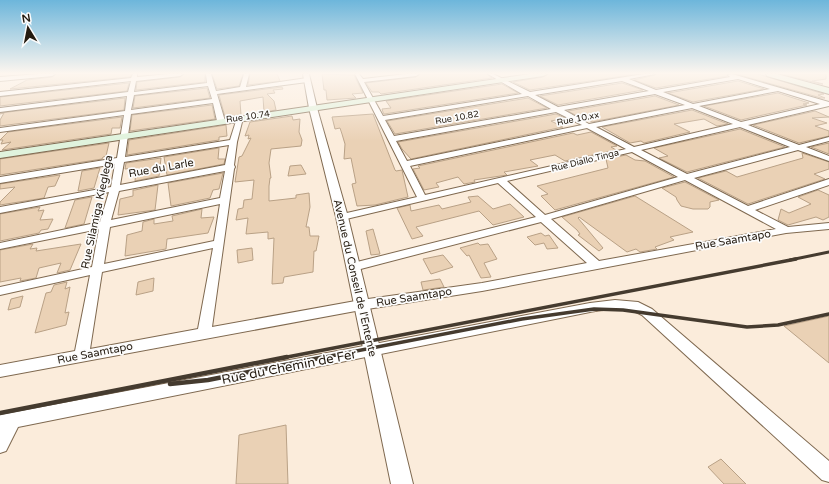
<svg xmlns="http://www.w3.org/2000/svg" width="829" height="484" viewBox="0 0 829 484" font-family="'Varela Round',sans-serif">
<style>
.building{fill:#ead1b5;stroke:#b9a186}
.lines{fill:none;stroke-linecap:round;stroke-linejoin:round}
.minor-casing{stroke:#7f6950;stroke-width:2}
.tertiary-casing{stroke:#7f6950;stroke-width:2}
.secondary-casing{stroke:#7f6950;stroke-width:2}
.minor{fill:#fff;fill-rule:evenodd}
.tertiary{fill:#fff;fill-rule:evenodd}
.secondary{fill:#e0f3dd;fill-rule:evenodd}
.rail-far2{stroke:#453b2f;stroke-width:3}
.rail-far1{stroke:#453b2f;stroke-width:3.5}
.rail{stroke:#453b2f;stroke-width:4.5}
.labels{text-anchor:middle;dominant-baseline:central;stroke-width:3.5;stroke-linejoin:round;paint-order:stroke}
.far-street-label{font-size:9px;fill:#241b10;stroke:#fcfcfc}
.street-label{font-size:11px;fill:#241b10;stroke:#fcfcfc}
.near-street-label{font-size:13px;fill:#241b10;stroke:#fcfcfc}
</style>
<rect width="100%" height="100%" fill="#fbecdb"/>
<g class="building">
<path d="M56,74H132L130,77L10,89L27,80L52,77Z"/>
<path d="M184,74H205V82L136,90L137,82L180,77Z"/>
<path d="M212,74H243L239,86L217,89Z"/>
<path d="M250,74H277L280,81L248,85Z"/>
<path d="M322,74L354,75L363,93L352,94L356,98L327,100L326,90H324Z"/>
<path d="M420,74H487L492,78L381,94L379,92H372L366,83L416,77Z"/>
<path d="M548,74H637L530,90L513,82L543,77Z"/>
<path d="M656,74H728L727,76L656,88L634,80L655,75Z"/>
<path d="M736,74H758L824,94L818,95L825,98H821Z"/>
<path d="M781,74H826V79L812,81L823,84H821Z"/>
<path d="M738,81L764,89L693,102L668,93Z"/>
<path d="M129,83L127,91L0,106V97Z"/>
<path d="M622,83L643,90L558,105L540,96Z"/>
<path d="M502,84L518,93L384,114L383,112L382,109L391,108L386,101Z"/>
<path d="M282,87L283,89L273,90L275,93L267,94L274,101L276,110L264,112L263,97L257,98L240,101L241,115L225,117L219,95Z"/>
<path d="M207,88L210,98L133,108L135,96Z"/>
<path d="M778,93L809,103L803,104L807,105L741,120L704,106Z"/>
<path d="M655,96L679,105L592,122L581,115L577,116L568,111Z"/>
<path d="M125,98L124,110L0,126V120L4,113L0,114V113Z"/>
<path d="M528,98L547,108L395,134L387,121Z"/>
<path d="M212,105L215,119L130,131L132,115Z"/>
<path d="M692,110L728,124L717,126L704,119L674,124L690,132L644,143L641,141L630,143L602,127Z"/>
<path d="M815,111L829,117L812,118L827,123L815,126L829,131V136L799,143L753,125Z"/>
<path d="M373,114L395,170L396,171L402,170L408,197L375,205L357,206L352,184L356,183L351,158L344,159L345,144L342,134L340,128L335,129L332,117Z"/>
<path d="M556,114L565,118L551,121L563,127L411,159L402,149L398,142Z"/>
<path d="M292,116L293,120L300,119L299,132L302,140L301,146L271,149L269,163L271,178H270L269,186V201L296,198V195L309,193L310,207L306,227H309L310,236H319L316,251H314L313,272L284,277L283,283L272,284L274,238L268,239V232L246,234L248,218L236,220L238,209L243,208L244,200L252,199L254,180L235,182L239,157L242,156L251,138L248,139L249,135L245,136L250,122Z"/>
<path d="M122,117L120,128H112L111,134L2,150L11,142L1,144L3,140H0L8,132Z"/>
<path d="M226,125L227,136L219,137V140L127,155L129,140Z"/>
<path d="M740,129L785,147L687,172L659,158L668,156L654,148Z"/>
<path d="M591,132L617,146L611,147L616,150L565,161L555,155L530,160L538,166L504,172L507,175L474,180L475,182L464,184L458,177L436,183L439,187L424,190L413,169L420,168L418,166L573,133L577,135Z"/>
<path d="M109,143L106,156L103,157L102,159L0,175V159Z"/>
<path d="M829,143V154L811,147Z"/>
<path d="M219,148L218,159H225L224,164L167,175L164,157Z"/>
<path d="M802,153L829,162V169L814,174L825,179L748,204L698,178L726,171L737,177L803,158Z"/>
<path d="M626,155L635,160L645,161L674,177L555,210L541,196L548,194L537,186L608,168L606,159Z"/>
<path d="M161,158L159,176L135,181L136,171L132,172L134,168L125,169L126,163Z"/>
<path d="M301,165L306,174L288,176L290,166Z"/>
<path d="M100,168L94,188L78,191L82,171Z"/>
<path d="M223,173L219,189L213,190L210,198L171,206L168,183Z"/>
<path d="M60,175L55,186L48,187L44,198L0,205V202L15,187L0,189V184Z"/>
<path d="M685,182L719,200L710,202V207L708,209H693L681,206L677,200L676,197L662,188Z"/>
<path d="M158,185L155,210L118,215L120,199L133,196V190H135Z"/>
<path d="M818,190L829,195V217L823,220L816,217L788,225L778,220L781,209L789,213L811,204L798,197Z"/>
<path d="M478,196L493,209L510,204L524,217L493,225L479,211L416,227L423,236L412,239L397,208L410,205L411,211L439,205L442,209L471,202L468,197Z"/>
<path d="M635,196L693,232L670,237L674,240L655,247L657,249L640,252L636,249L627,252L579,217L578,218L603,248L599,251L578,235L580,234L577,230L562,217Z"/>
<path d="M92,197L84,224L65,228L75,200Z"/>
<path d="M40,207L38,211L44,210L40,220L53,219L48,229L41,230L39,233L0,241V214Z"/>
<path d="M202,209L201,218L214,217L208,233L167,239L166,249L125,256L127,235L142,231L143,222L154,219V224L173,221L172,216Z"/>
<path d="M373,229L380,254L371,255L366,231Z"/>
<path d="M541,233L545,236L549,235L558,248L547,249L544,243L535,245L527,237Z"/>
<path d="M478,243L480,245L488,244L497,259L484,263L491,277L481,278L469,255L467,256L460,248Z"/>
<path d="M33,244L30,249L37,248L36,251L81,244L70,270L57,273L61,263L39,268L36,278L20,281L21,278L0,282V250Z"/>
<path d="M252,248L253,260L238,263L237,250Z"/>
<path d="M443,255L453,267L431,274L423,259Z"/>
<path d="M154,278L153,291L136,295L138,282Z"/>
<path d="M440,279L444,287L423,290L421,282Z"/>
<path d="M67,282L65,289L70,287L65,313L69,312L66,325L35,333L46,293L51,292L54,285Z"/>
<path d="M23,296L20,307L8,310L11,299Z"/>
<path d="M829,316V363L784,326Z"/>
<path d="M286,425L288,484H236L239,435Z"/>
<path d="M721,459L746,484H724L708,467Z"/>
</g>
<g class="lines">
<g class="minor-casing">
<g id="minor">
<path d="M39,74H55L52,76L0,81V77Z"/>
<path d="M133,74H137V77L169,74H183L180,76L136,81L134,92L207,83L206,74H211L216,91L240,87L244,74H249L246,87L307,78L310,80L307,82L217,94L225,121L221,123L217,121L213,103L131,114L125,157L230,140L237,118L240,116L243,118L237,142L234,165L235,167L234,169L212,327L361,300L482,283L587,263L541,222L353,271L349,270L347,267L349,264L536,217L498,183L342,220L338,219L337,217L338,215L417,197L355,74H359L363,79L406,74H419L416,76L364,82L383,116L522,94L488,74H493L530,92L644,74H655L629,79L656,90L730,77L728,75L732,74L829,102V106L748,125L799,145L829,137V141L806,147L829,156V161L798,150L694,178L748,206L829,179V185L755,210L788,227L829,223V229L786,233L482,291L361,310L0,377V365L75,351L90,275L0,295V287L92,267L99,229L0,249V243L100,222L109,192L0,213V207L111,187L115,164L0,183V177L117,158L124,115L0,132V128L125,111L127,96L0,112V108L128,92L131,81L0,96V92L131,78ZM738,79L770,89L693,104L663,92ZM622,81L649,91L558,107L535,95ZM208,86L212,99L131,110L134,95ZM778,91L820,104L741,122L699,106ZM655,94L685,105L589,124L564,110ZM528,96L551,109L394,136L385,120ZM692,108L733,124L634,147L596,127ZM556,112L582,125L407,161L396,141ZM740,127L790,147L687,174L641,150ZM587,128L626,149L425,195L410,166ZM229,145L225,165L120,185L124,162ZM632,152L678,177L545,215L507,181ZM225,171L220,198L111,220L119,191ZM685,180L776,229L599,261L551,219ZM220,204L214,241L104,264L110,227ZM213,248L198,329L90,349L102,272Z"/>
<path d="M615,300L638,302L652,309L829,461V482L822,480L642,315C625,306 608,309 590,312L18,427L6,451L0,453V415L590,303Z"/>
</g>
</g>
<g class="tertiary-casing">
<path id="tertiary" d="M303,74H309L317,108L348,217L413,484H391L336,217L309,108Z"/>
</g>
<g class="secondary-casing">
<g id="secondary">
<path d="M530,74H547L543,76L0,158V152Z"/>
<path d="M766,74H777L829,88V94L767,76Z"/>
</g>
</g>
<use href="#minor" class="minor"/>
<use href="#tertiary" class="tertiary"/>
<use href="#secondary" class="secondary"/>
<path class="rail-far2" d="M790,260L829,252"/>
<g class="rail-far1">
<path d="M282,358L796,259"/>
<path d="M320,358L522,319L594,309L623,310L747,327L778,325L829,314"/>
</g>
<g class="rail">
<path d="M170,384L208,380L325,357"/>
<path d="M0,413L287,357"/>
</g>
</g>
<linearGradient id="sky" x2="0" y2="1"><stop stop-color="#6db6db"/><stop offset="0.52" stop-color="#fdf6ef"/><stop offset="1" stop-color="#fdf6ef" stop-opacity="0"/></linearGradient>
<rect width="829" height="141" fill="url(#sky)"/>
<g class="labels">
<g class="far-street-label">
<text transform="translate(248 117) rotate(-8)">Rue 10.74</text>
<text transform="translate(457 118) rotate(-10)">Rue 10.82</text>
<text transform="translate(578 119) rotate(-11)">Rue 10.xx</text>
<text transform="translate(585 161) rotate(-14)">Rue Diallo Tinga</text>
</g>
<g class="street-label">
<text transform="translate(161 168) rotate(-10)">Rue du Larle</text>
<text transform="translate(97 212) rotate(-78)">Rue Silamiga Kieglega</text>
<text transform="translate(733 240) rotate(-10)">Rue Saamtapo</text>
<text transform="translate(355 278) rotate(77)">Avenue du Conseil de l'Entente</text>
<text transform="translate(414 297) rotate(-9)">Rue Saamtapo</text>
<text transform="translate(95 353) rotate(-11)">Rue Saamtapo</text>
</g>
<g class="near-street-label">
<text transform="translate(289 367) rotate(-11)">Rue du Chemin de Fer</text>
</g>
</g>
<g transform="translate(28 28) rotate(350)" stroke="#fcfcfc" stroke-width="3" paint-order="stroke">
<path d="M0-3L7 15L0 10L-7 15Z" fill="#241b10"/>
<text y="-6" font-size="11" font-weight="bold" text-anchor="middle" fill="#241b10">N</text>
</g>
</svg>
